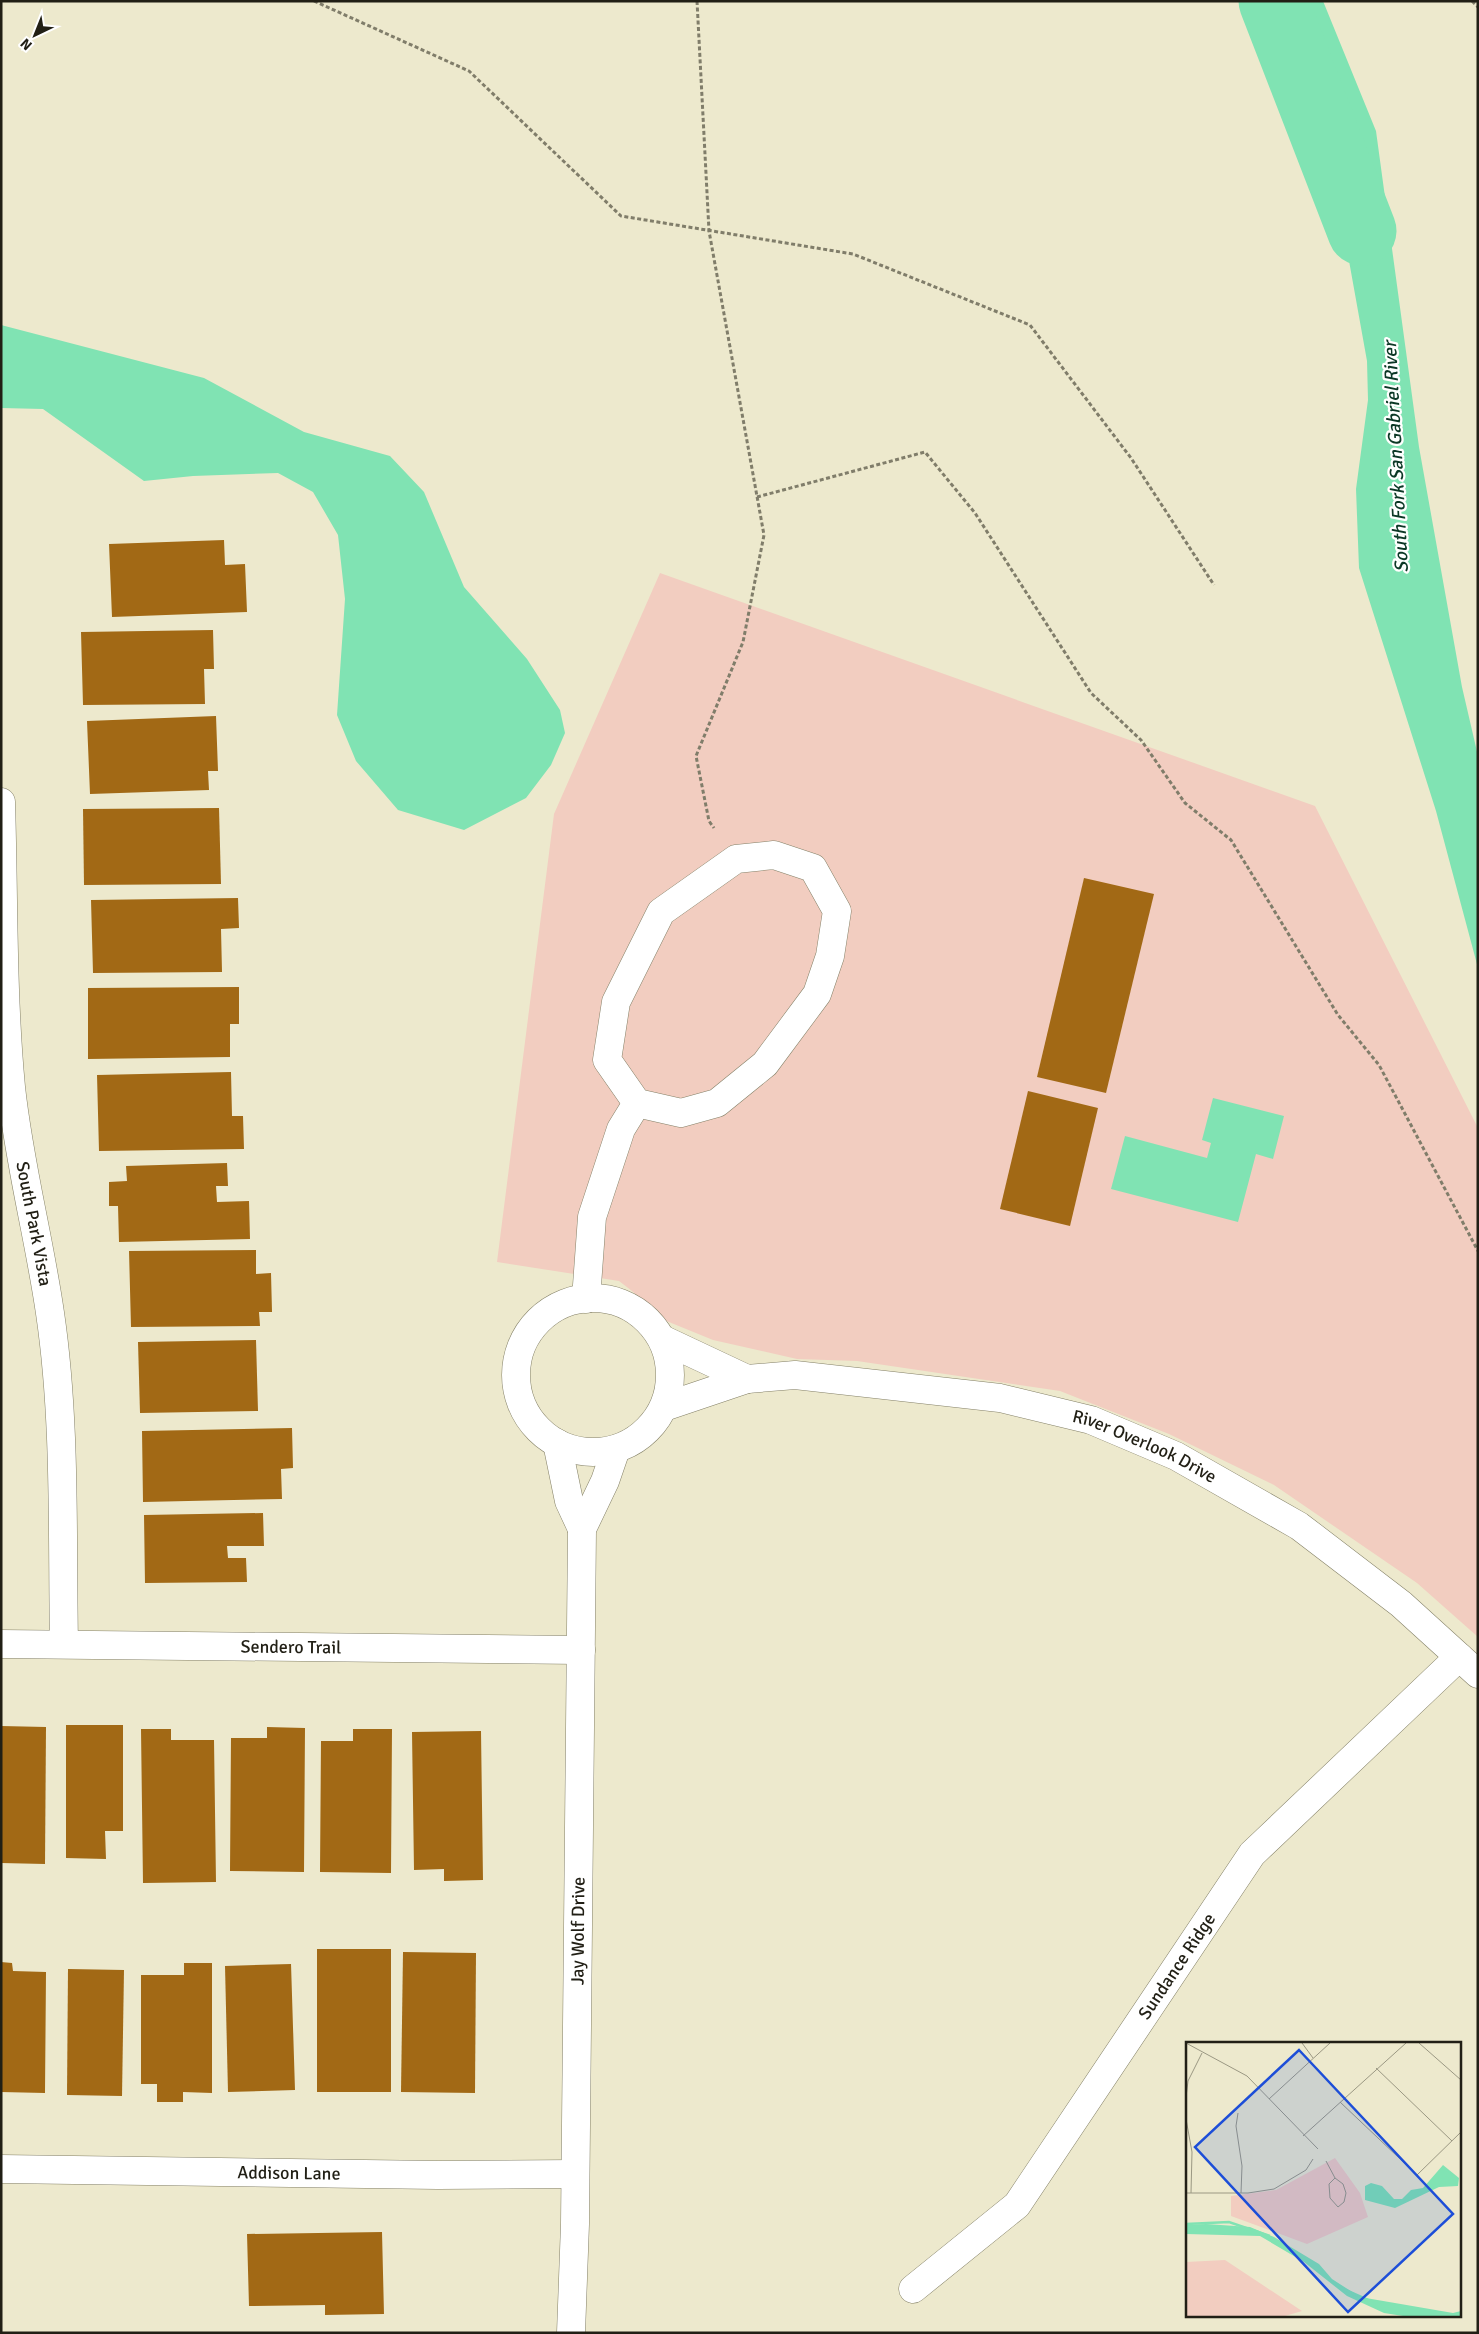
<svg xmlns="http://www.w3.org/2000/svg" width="1479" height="2334" viewBox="0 0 1479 2334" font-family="Signika,sans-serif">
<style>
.green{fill:#f2cdc0}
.water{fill:#80e3b3}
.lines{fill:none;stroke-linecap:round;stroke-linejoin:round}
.river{stroke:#80e3b3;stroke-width:69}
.building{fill:#a26915}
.minor-casing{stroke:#848067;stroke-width:29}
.path{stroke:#807d6a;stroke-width:3;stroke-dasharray:4 2.5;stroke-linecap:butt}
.minor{stroke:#fff;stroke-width:28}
.labels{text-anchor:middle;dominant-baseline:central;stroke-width:4.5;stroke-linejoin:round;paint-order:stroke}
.street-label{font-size:18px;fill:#211f15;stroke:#fff}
.water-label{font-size:19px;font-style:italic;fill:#0c3826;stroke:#fff}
.inset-river{fill:none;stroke:#80e3b3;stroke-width:2.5}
.inset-road{fill:none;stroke:#9b9883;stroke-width:1}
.view{fill:#1d4ed8;fill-opacity:0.15;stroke:#1d4ed8;stroke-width:2.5}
.inset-edge{fill:none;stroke:#211f15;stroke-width:2.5}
</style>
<rect width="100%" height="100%" fill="#ede9cd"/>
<path class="green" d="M660,573L1315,806L1478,1128V1637L1417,1583L1274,1485L1169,1434L1060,1391L857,1361L797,1359L713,1340L664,1320L632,1291L619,1281L497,1262L554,814Z"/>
<g class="water">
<path d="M1267,1H1323L1376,131L1419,447L1462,687L1478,756V968L1436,811L1359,568L1356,489L1368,400L1367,361L1323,116L1286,29Z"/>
<path d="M1,325L204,378L304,432L390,456L424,492L464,587L527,659L560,710L565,733L551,765L526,798L464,830L398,810L356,761L337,715L345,599L338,535L313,492L278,473L193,476L144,481L43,409L1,408Z"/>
<path d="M1213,1098L1284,1116L1273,1159L1256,1154L1238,1222L1111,1189L1125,1136L1207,1158L1211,1143L1202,1140Z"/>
</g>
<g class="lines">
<path class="river" d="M1273,1L1362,231"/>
</g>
<g class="building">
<path d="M224,540L225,565L245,564L247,612L112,617L109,544Z"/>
<path d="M213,630L214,669H204L205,704L83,705L81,632Z"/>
<path d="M216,716L218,771H208L209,790L90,794L87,721Z"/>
<path d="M219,808L221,884L84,885L83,809Z"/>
<path d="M1084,878L1154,894L1106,1093L1037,1077Z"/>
<path d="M238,898L239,928L221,929L222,972L93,973L91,900Z"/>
<path d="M239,987V1024H230V1057L88,1059V988Z"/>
<path d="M231,1072L232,1116H243L244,1149L99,1151L97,1075Z"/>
<path d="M1028,1091L1098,1108L1070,1226L1000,1209Z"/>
<path d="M227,1163L228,1186H216L217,1202L249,1201L250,1239L119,1242L118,1206H109V1182L127,1181L126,1166Z"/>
<path d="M256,1250V1274L271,1273L272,1312H259L260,1326L131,1327L129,1251Z"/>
<path d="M256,1340L258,1411L140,1413L138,1342Z"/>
<path d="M292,1428L293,1468L281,1469L282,1499L143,1502L142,1431Z"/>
<path d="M263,1513L264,1546H227L228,1558H246L247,1582L145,1583L144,1515Z"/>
<path d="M66,1725H123V1831H105L106,1859L66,1858Z"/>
<path d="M1,1726L46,1727L45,1864L1,1863Z"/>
<path d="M267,1727L305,1728L304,1872L230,1871L231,1738H267Z"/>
<path d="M141,1729H171V1740H214L216,1882L143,1883Z"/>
<path d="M353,1729H392L391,1873L320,1872L321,1741H353Z"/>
<path d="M481,1731L483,1880L444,1881V1869L414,1870L412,1732Z"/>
<rect x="317" y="1949" width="74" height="143"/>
<path d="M403,1952L476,1953L475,2093L401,2092Z"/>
<path d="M1,1962L12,1963L13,1971L46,1972L45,2093L1,2092Z"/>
<path d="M184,1963H212V2093L183,2092V2102H157V2084H141V1975H184Z"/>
<path d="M291,1964L295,2090L228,2092L225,1966Z"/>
<path d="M68,1969L124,1970L122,2096L67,2095Z"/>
<path d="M382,2232L384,2314L325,2315V2305L249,2306L247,2234Z"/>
</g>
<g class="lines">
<g class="minor-casing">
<g id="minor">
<path id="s1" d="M1,802C4,897 2,992 11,1087C19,1163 39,1237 50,1313C66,1421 62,1535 64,1644"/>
<path d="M774,855L813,868L837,911L830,956L817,994L765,1064L717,1103L681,1113L637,1103L607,1060L616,1002L661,912L736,859Z"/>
<circle cx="593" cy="1375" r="77"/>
<path d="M586,1299L592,1217L621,1129L637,1103"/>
<path d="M662,1339L747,1379"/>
<path id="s2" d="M664,1407L747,1379L795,1375L1000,1398L1091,1420L1176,1456L1299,1526L1401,1604L1478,1674"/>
<path d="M557,1443L569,1501L582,1529"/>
<path id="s3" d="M1,1644L581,1650"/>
<path id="s4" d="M1,2169L438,2175L575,2174"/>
<path id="s5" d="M913,2289L1017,2205L1252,1854L1459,1657"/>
<path id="s6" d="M571,2333L575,2224L582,1529L605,1481L616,1449"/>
</g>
</g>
<g class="path">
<path d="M314,1L469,71L621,216L853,254L1030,325L1131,458L1214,585"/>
<path d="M697,1L709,231L764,535L743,642L696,756L709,821L714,828"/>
<path d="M1472,1L1478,7"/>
<path d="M757,497L925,452L975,513L1091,693L1141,740L1185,803L1231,840L1338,1015L1379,1065L1478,1251"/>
</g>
<use href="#minor" class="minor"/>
</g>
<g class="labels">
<g class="street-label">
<text stroke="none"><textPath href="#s1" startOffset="424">South Park Vista</textPath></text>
<text stroke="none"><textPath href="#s2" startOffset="495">River Overlook Drive</textPath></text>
<text stroke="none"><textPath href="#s3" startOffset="290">Sendero Trail</textPath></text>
<text stroke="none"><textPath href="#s6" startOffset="402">Jay Wolf Drive</textPath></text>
<text stroke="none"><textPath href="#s5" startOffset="421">Sundance Ridge</textPath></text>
<text stroke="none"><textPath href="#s4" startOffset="288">Addison Lane</textPath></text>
</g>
<g class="water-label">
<text transform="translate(1396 457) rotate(-93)">South Fork San Gabriel River</text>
</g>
</g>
<g transform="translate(1186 2042)">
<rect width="275" height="275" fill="#ede9cd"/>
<path d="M149,116L174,151L182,175L121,202L45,174V154L90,148ZM39,218L116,269L99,274H0V220Z" fill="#f2cdc0"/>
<path d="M257,123L273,136L272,144L253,145L209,166L179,158V144L185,141L196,144L208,157H216L225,148L237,146ZM20,182L64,185L88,195L133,222L146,237L174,255L267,271L275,269V274H217L198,271L161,254L118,220L74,194L0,192V183Z" fill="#80e3b3"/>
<path class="inset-river" d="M0,182L43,180L84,194M155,246L182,258"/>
<path class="inset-road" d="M0,1L61,34L132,107M116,1L127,16M233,1L275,38M190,26L266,99M0,55L2,39L16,11M83,57L144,1M154,60L231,133L275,90M52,71L50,84L56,124L55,151M0,77L6,110L5,151M117,94L220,1M140,119L149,136L157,142L160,151L158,160L152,165L144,156L143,142L149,136M0,151H62L88,147L120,128L127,117"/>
<path class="view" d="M113,8L267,172L162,270L9,105Z"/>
<rect width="275" height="275" class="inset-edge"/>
</g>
<rect width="1479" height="2334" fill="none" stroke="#211f15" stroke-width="5"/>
<g transform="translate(35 35) rotate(223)" stroke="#ffffff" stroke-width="4" paint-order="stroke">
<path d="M0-4L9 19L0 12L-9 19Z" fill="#211f15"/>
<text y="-8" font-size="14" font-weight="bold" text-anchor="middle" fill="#211f15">N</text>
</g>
</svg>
